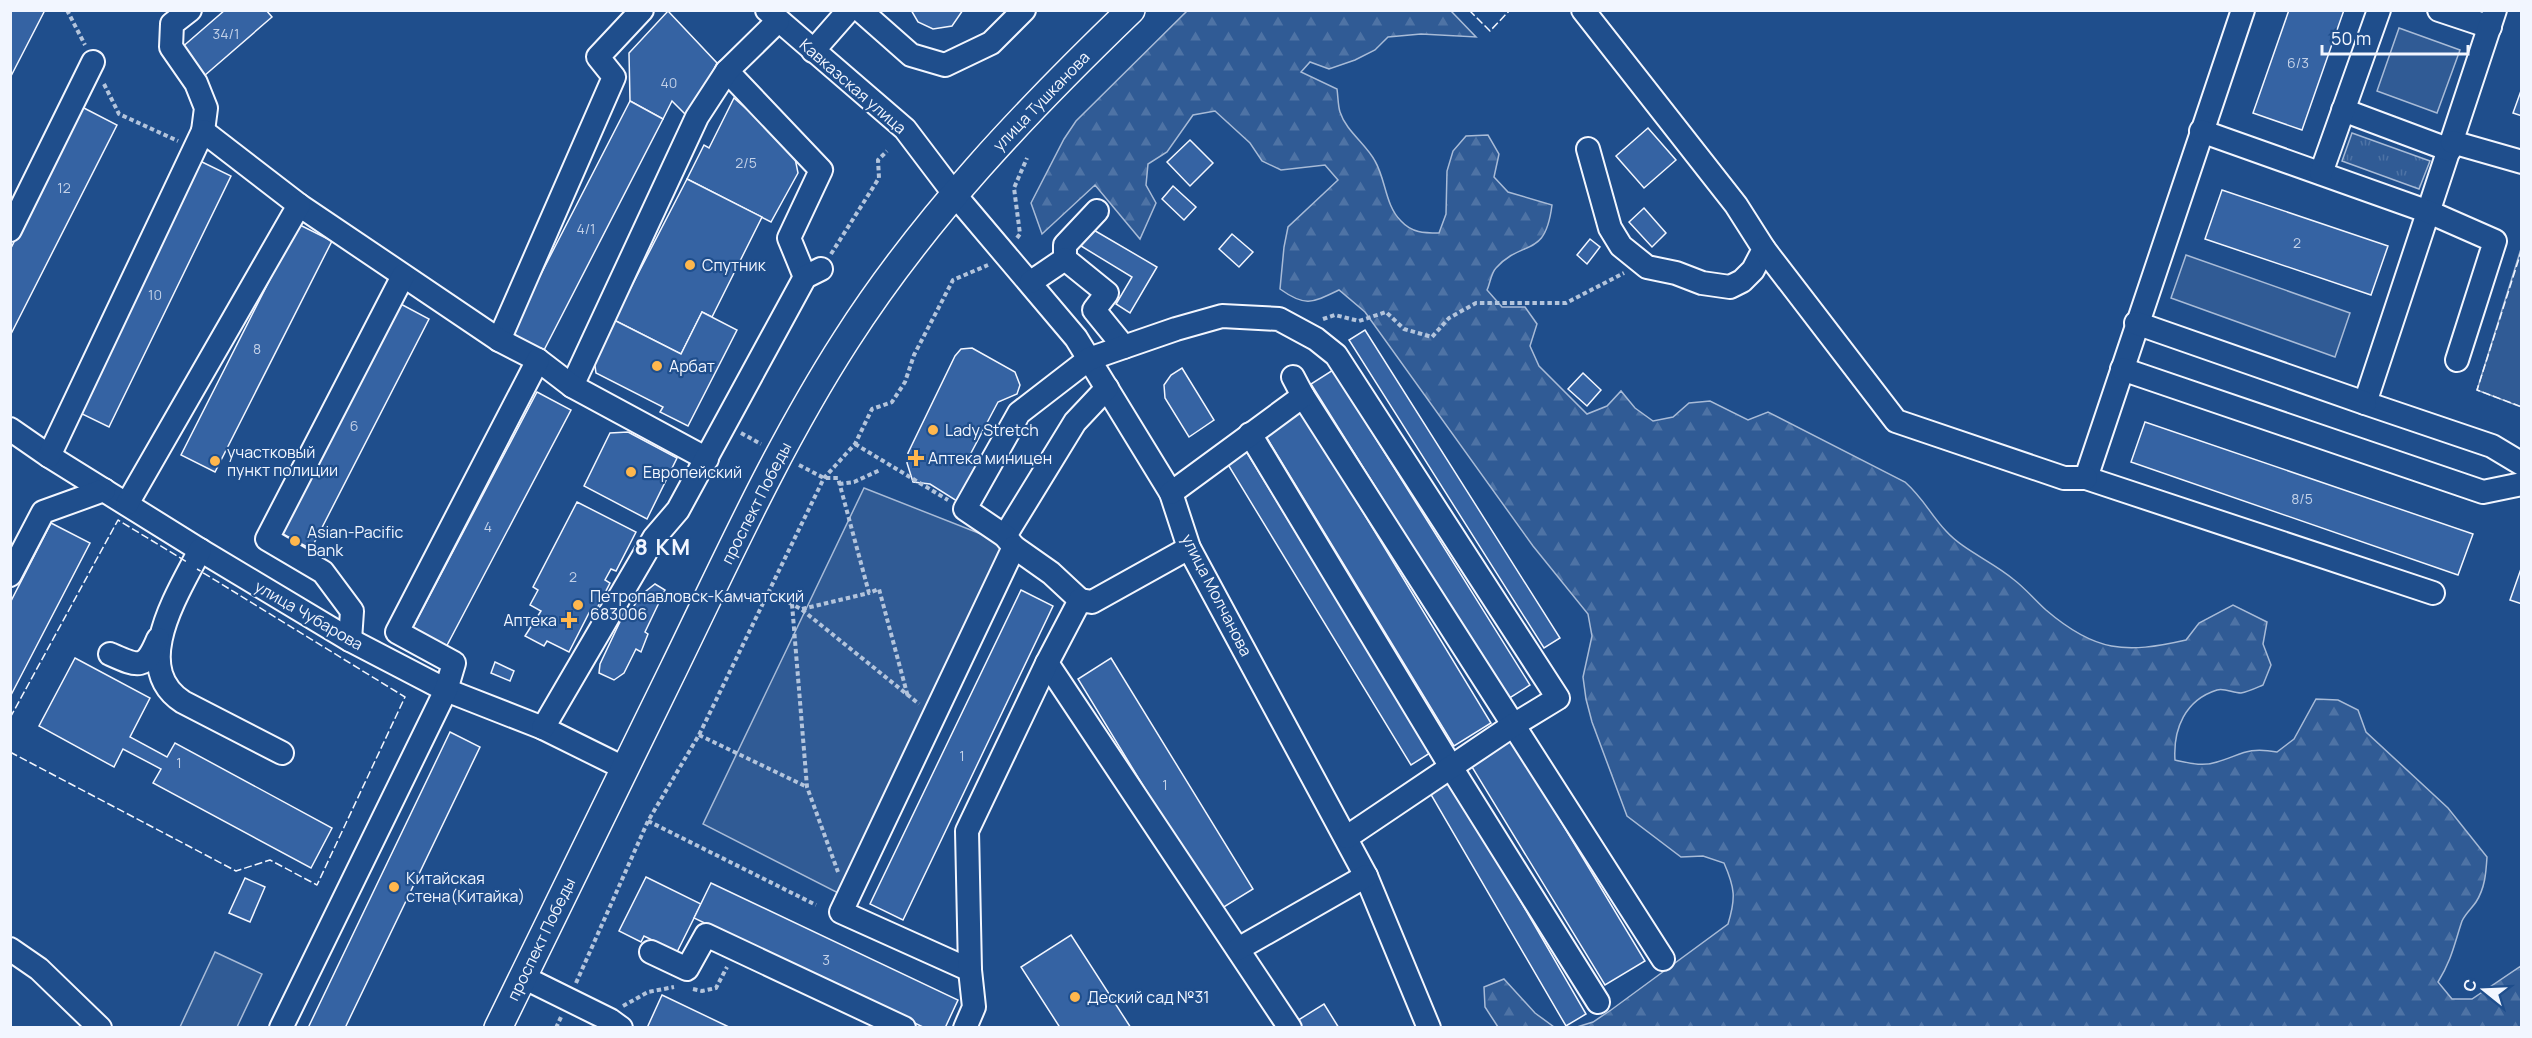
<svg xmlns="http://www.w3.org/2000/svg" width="2532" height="1038" viewBox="0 0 2532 1038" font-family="Manrope,sans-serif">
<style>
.grass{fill:url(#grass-tufts);stroke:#a8bbd7;stroke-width:1.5}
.forest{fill:url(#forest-firs);stroke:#a8bbd7;stroke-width:1.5}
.green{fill:#305b95;stroke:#a8bbd7;stroke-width:1.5}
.building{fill:#3563a3;stroke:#f2f6ff;stroke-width:1.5}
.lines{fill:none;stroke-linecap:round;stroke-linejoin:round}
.minor-casing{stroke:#f2f6ff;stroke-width:26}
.major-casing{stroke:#f2f6ff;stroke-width:30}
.path{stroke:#b3c4dc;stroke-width:4;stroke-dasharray:4.5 3;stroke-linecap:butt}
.minor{stroke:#1f4e8c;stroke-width:22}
.major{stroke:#1f4e8c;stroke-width:27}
.fence{stroke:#f2f6ff;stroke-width:1.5;stroke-dasharray:8 3;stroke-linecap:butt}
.poi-dot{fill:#ffb74d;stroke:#1f4e8c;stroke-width:2}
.labels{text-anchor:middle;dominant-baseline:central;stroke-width:4.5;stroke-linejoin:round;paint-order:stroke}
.number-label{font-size:14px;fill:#c3d1e8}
.street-label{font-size:16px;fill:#f2f6ff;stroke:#1f4e8c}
.poi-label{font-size:16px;fill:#f2f6ff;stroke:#1f4e8c;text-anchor:start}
.district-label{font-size:22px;font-weight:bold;letter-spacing:1.5px;fill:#f2f6ff;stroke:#1f4e8c}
</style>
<defs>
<pattern id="grass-tufts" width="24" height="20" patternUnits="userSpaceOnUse" patternTransform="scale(1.5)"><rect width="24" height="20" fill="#305b95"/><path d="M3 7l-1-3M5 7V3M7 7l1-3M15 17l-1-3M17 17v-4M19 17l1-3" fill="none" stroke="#4e73a5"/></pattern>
<pattern id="forest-firs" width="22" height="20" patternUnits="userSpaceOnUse" patternTransform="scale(1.5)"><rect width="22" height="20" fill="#305b95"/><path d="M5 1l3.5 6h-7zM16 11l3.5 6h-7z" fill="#4e73a5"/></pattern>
</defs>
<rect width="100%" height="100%" fill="#1f4e8c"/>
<path class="grass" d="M2352,133L2430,161L2419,189L2342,161Z"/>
<g class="forest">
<path d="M1187,11H1451L1476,37L1421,34L1388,37L1375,50L1355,60L1329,69L1310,62L1301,72L1337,89C1338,96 1338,106 1340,112C1346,131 1366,144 1375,161C1386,180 1385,205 1401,221C1412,233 1424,233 1439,233L1446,214L1447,171L1453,151L1466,136L1488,135L1499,154L1494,177L1508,192L1552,205C1545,260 1523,238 1496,268C1491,273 1490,284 1487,290L1502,307H1525L1537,324L1530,346L1539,366L1587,414L1607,406L1621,391L1635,408L1653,421L1673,417L1689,403L1710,401L1748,420L1768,412L1905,482C1924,499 1930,514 1946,531C1963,550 1993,562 2013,579C2025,588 2035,600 2046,610C2095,652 2125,654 2186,640L2199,623L2233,605L2267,622L2263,644L2271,665L2263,685C2256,688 2248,692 2241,693C2233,693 2225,688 2217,690C2185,700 2173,729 2175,760C2189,763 2203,767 2217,762C2243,754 2247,747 2277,752L2294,739L2316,699L2338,700L2358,710L2366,732L2448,808L2487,857C2486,873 2485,888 2476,902C2472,908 2465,914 2462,921C2454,945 2452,959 2438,982L2452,999H2472L2521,966V1027H1577L1593,1022L1611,1010L1728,924C1736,898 1735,888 1724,863L1703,856L1681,857L1627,816L1592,722L1586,699L1583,677L1592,636L1588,614L1533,546L1365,312L1339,290C1312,303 1305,307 1280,289L1284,247L1288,227L1338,180L1325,165L1281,170L1262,161L1250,143L1215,111L1193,115L1167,152L1148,164L1146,185L1156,203L1140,239L1095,185L1042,234L1031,203L1064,139L1076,121Z"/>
<path d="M1504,979L1535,1013L1554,1027H1498L1485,1007L1484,987Z"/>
</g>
<g class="green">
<path d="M2399,28L2460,50L2437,113L2377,91Z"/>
<path d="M2521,249V407L2477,390Z"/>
<path d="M2186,255L2350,313L2335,357L2171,298Z"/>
<path d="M864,488L1014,547L848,898L703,824Z"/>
<path d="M215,952L262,974L237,1027H180Z"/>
</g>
<g class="building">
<path d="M10,10H45L10,78Z"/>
<path d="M225,10H266L272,17L204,76L180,49Z"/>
<path d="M911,10H963L952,26L933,29L918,22Z"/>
<path d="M2289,10H2344L2302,130L2253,113Z"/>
<path d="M668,11L717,63L689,118L672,101L663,119L630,101L629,53Z"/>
<path d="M2522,88V116L2513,113Z"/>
<path d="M734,98L789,146L795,158L798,173L771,222L687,179L704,145L709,148Z"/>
<path d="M630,101L663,119L542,354L509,336Z"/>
<path d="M82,107L117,125L10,336V250Z"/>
<path d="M1648,128L1676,160L1644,188L1616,156Z"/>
<path d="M1190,140L1213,163L1190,186L1167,162Z"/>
<path d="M200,161L231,176L109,427L78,412Z"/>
<path d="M687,179L762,217L712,317L702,312L681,354L614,320Z"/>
<path d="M1173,186L1196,207L1184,220L1162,199Z"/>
<path d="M2222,190L2388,246L2371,295L2205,239Z"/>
<path d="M1644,208L1666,233L1652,247L1629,222Z"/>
<path d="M298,224L332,241L215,472L181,455Z"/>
<path d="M1092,229L1157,267L1130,313L1116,304L1132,277L1081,246Z"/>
<path d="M1232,234L1253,252L1239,267L1219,249Z"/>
<path d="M1590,239L1600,247L1587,264L1577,255Z"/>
<path d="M397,302L429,319L311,549L279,532Z"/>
<path d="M702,312L737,330L688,426L660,412L663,407L596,373L594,359L614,320L681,354Z"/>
<path d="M1365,330L1560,638L1544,648L1349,340Z"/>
<path d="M972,348L1015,372L1020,385L1017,394L998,402L970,455L977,470L960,503L930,484L913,482L907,463L908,453L955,356L961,349Z"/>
<path d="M1182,368L1214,420L1189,437L1165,398L1164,385L1171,375Z"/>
<path d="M1333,370L1530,685L1508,699L1311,384Z"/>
<path d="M1583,373L1601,390L1587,406L1568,389Z"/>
<path d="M537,392L571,410L444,651L410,633Z"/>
<path d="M1301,410L1491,723L1454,746L1264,433Z"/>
<path d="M2145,422L2473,534L2458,575L2131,462Z"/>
<path d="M628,432L677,458L647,519L584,486L610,433Z"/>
<path d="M1243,446L1430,753L1411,765L1224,458Z"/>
<path d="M577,502L636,532L616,571L611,569L605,580L610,583L593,616L589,613L569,652L547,641L544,646L525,636L541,611L530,605L538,590L533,587Z"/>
<path d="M51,523L90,543L10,697V603Z"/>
<path d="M2522,566V604L2510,600Z"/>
<path d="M655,584L665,590L645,632L648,634L641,652L636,649L624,673L614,680L599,673L600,664L627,607L632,609L641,595Z"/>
<path d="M1021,590L1053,606L903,920L870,904Z"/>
<path d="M75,658L150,698L130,737L167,757L175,743L332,828L311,868L153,783L161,769L123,749L114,767L39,726Z"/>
<path d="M1111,658L1253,889L1219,910L1078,679Z"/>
<path d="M495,662L514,671L510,681L491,673Z"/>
<path d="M450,732L480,747L345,1028H308Z"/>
<path d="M1510,737L1645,961L1605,985L1469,762Z"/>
<path d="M1447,774L1586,1014L1566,1026L1426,786Z"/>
<path d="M646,877L701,904L677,952L644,936L641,942L619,931Z"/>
<path d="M245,878L265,887L250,922L229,913Z"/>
<path d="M711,883L958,1000L945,1028H925L694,918Z"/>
<path d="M1071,935L1131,1028H1056L1059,1026L1021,967Z"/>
<path d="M662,995L731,1028H647Z"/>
<path d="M1324,1004L1339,1028H1295L1292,1024Z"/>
</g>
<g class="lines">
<g class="minor-casing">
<g id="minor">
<path d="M190,10L172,24L171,47L196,83L206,108L203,131"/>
<path d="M767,10L905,129L955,195L1076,338L1171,493L1189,548L1366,876L1429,1028"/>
<path d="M860,10L911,55L945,65L991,43L1024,10"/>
<path d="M1583,10L1736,205L1764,249L1753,270L1742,281L1730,287L1702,283L1676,273L1647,267L1621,246L1610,228L1588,149"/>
<path d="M2243,10L2086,478L2433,593"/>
<path d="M2439,10L2490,27"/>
<path d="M2495,10L2365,403L2492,446L2522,464"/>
<path d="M813,51L849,10"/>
<path d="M727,71L821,170L789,238L805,277"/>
<path d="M2343,110L2450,150"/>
<path d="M2201,131L2429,212L2495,241L2457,360"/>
<path d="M2452,142L2522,162"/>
<path d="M2321,173L2379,10"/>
<path d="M10,230L93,62"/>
<path d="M1764,249L1896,421L2064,478H2086"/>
<path d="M1065,259V245L1097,211"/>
<path d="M1031,282L1065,259L1107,293L1094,310L1124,347"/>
<path d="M2136,323L2365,403"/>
<path d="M499,340L614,77L598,57L642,10"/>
<path d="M2122,369L2483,492L2522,484"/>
<path d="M572,386L697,117L727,71L778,21"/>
<path d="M1303,396L1663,959"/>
<path d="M10,429L49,456L200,550L350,640L446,690L543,728L626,769"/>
<path d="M1250,434L1451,767L1598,1002"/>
<path d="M49,456L203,131L299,205L499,340L538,360L572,386L707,459"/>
<path d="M1171,493L1303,396L1293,377"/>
<path d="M127,504L299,205"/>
<path d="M1005,536L1075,422L1107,388"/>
<path d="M1014,547L1005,536L965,509L1019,413L1089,359L1176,329L1222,316L1279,319L1316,339L1336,355L1558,698L1512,726L1347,837"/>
<path d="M200,550C179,592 129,667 183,702L282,753"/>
<path d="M10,575L43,512L104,490"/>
<path d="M350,640L352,611L323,572L267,539L403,276"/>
<path d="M110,654C139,667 145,670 158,639"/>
<path d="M1047,663L1290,1028"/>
<path d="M543,728L654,538L678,510L805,277L821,269"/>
<path d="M10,949L39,969L100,1028"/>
<path d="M1238,949L1366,876"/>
<path d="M651,952L687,969L706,935L904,1028"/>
<path d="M970,970L841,912L1014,547L1051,573L1080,600"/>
<path d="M523,977L610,1020L621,1028"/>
<path d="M281,1028L446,690L454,663L397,632L538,360"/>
<path d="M965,1028L974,1007L970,970L967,831L1047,663L1080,600L1092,602L1189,548"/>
</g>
</g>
<g class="major-casing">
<path id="major" d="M498,1028C557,908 616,788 674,668C728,557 779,444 846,340C924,218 1026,111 1131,10"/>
</g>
<g class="path">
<path d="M67,10L85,45"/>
<path d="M104,84L119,114L178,141"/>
<path d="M1017,238L1020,234L1014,188L1027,158"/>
<path d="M831,254L879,178L878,160L887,151"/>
<path d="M1323,319L1335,315L1359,321L1386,312L1404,329L1432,337L1449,318L1476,303H1566L1624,273"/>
<path d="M741,433L761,444"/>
<path d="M855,444L948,500"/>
<path d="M799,465L824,478H838L869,593L879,589L908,697"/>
<path d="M839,484L854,482L880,470"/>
<path d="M769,592L801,609L919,704"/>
<path d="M792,604L807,787L838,872"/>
<path d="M802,609L869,593"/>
<path d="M699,735L807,787"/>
<path d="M648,821L816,905"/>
<path d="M576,983L648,821L699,735L824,478L855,444L872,409L892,402L905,382L914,355L953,280L988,265"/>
<path d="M693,989L702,991L716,988L727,967"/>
<path d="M623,1006L648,992L674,987"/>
<path d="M556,1028L561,1017"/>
</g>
<use href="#minor" class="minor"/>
<use href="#major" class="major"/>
<g class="fence">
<path d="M1469,10L1490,31L1510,10"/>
<path d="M2522,249L2477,390L2522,407"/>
<path d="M10,718L118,520L187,562"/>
<path d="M10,752L236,871L270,860L317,885L405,697L197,569"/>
</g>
</g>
<g class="poi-dot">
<circle cx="690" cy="265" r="6"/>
<circle cx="657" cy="366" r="6"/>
<circle cx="933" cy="430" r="6"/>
<path d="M913 449h6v6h6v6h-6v6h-6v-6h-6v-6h6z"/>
<circle cx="215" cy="461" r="6"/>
<circle cx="631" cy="472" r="6"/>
<circle cx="295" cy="541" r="6"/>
<circle cx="578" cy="605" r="6"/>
<path d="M566 611h6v6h6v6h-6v6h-6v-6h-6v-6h6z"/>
<circle cx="394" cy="887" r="6"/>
<circle cx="1075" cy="997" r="6"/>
</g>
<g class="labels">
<g class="number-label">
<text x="226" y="33">34/1</text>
<text x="2298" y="62">6/3</text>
<text x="669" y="82">40</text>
<text x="746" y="162">2/5</text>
<text x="64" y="187">12</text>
<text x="586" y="228">4/1</text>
<text x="2297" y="242">2</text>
<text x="155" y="294">10</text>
<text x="257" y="348">8</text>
<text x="354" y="425">6</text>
<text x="2302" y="498">8/5</text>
<text x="488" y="526">4</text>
<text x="573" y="576">2</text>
<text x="962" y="755">1</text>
<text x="179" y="762">1</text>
<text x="1165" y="784">1</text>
<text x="826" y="959">3</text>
</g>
<g class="street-label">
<text transform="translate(853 86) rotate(41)">Кавказская улица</text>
<text transform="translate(1041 101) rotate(-46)">улица Тушканова</text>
<text transform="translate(756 503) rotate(-63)">проспект Победы</text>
<text transform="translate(1217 595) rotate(63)">улица Молчанова</text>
<text transform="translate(309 615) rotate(30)">улица Чубарова</text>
<text transform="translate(541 939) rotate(-64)">проспект Победы</text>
</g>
<g class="poi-label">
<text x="702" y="265">Спутник</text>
<text x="669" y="366">Арбат</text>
<text x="945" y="430">Lady Stretch</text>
<text x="227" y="452">участковый<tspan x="227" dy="18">пункт полиции</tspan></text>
<text x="928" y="458">Аптека миницен</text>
<text x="643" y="472">Европейский</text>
<text x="307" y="532">Asian-Pacific<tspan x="307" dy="18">Bank</tspan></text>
<text x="590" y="596">Петропавловск-Камчатский<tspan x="590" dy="18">683006</tspan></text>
<text x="557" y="620" text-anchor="end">Аптека</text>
<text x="406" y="878">Китайская<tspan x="406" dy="18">стена(Китайка)</tspan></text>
<text x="1087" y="997">Деский сад №31</text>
</g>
<g class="district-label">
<text x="663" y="547">8 КМ</text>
</g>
</g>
<rect width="2532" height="1038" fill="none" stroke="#f2f6ff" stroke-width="24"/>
<g transform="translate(2484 990) rotate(288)" stroke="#1f4e8c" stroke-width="4.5" paint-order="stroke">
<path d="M0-4.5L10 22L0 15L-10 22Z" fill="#f2f6ff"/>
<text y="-9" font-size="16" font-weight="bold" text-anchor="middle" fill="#f2f6ff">С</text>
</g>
<path d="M2322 45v9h146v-9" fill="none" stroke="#f2f6ff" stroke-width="3"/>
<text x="2331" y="45" font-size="18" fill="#f2f6ff" stroke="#1f4e8c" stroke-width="4.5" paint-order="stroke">50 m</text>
</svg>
